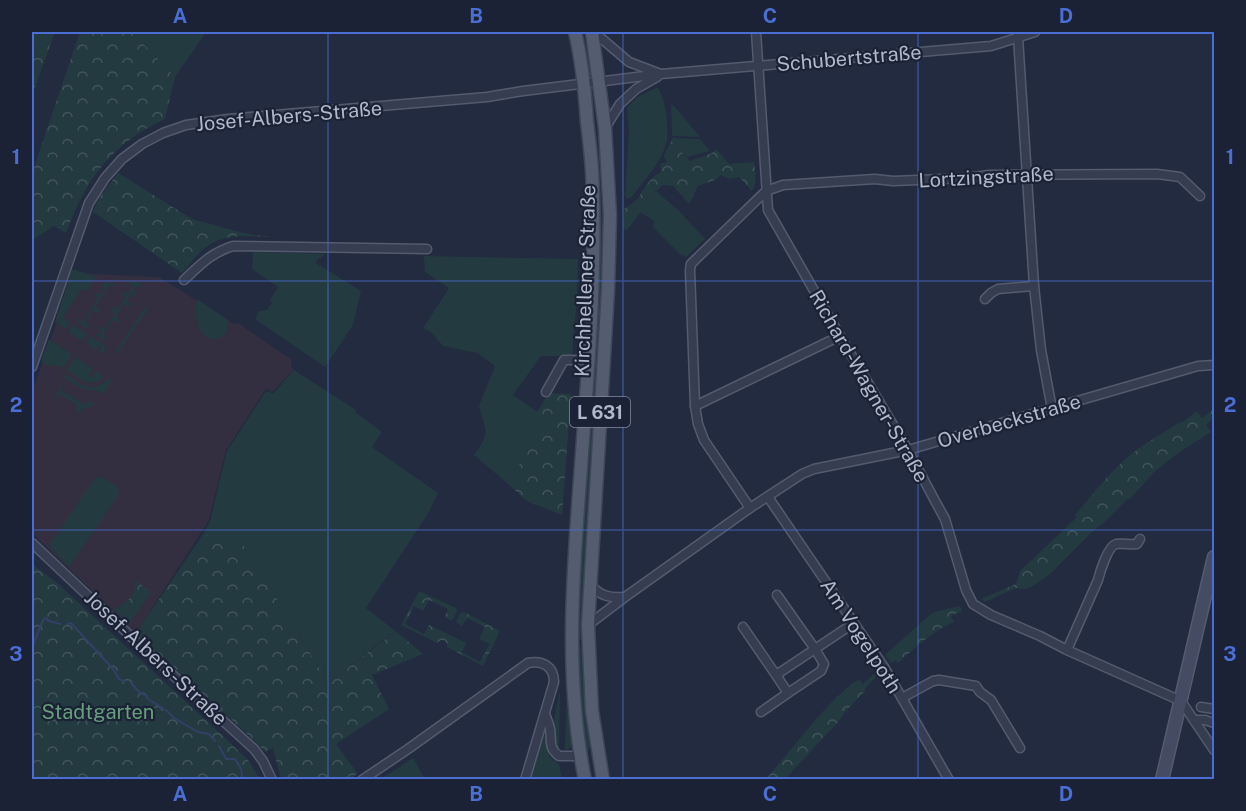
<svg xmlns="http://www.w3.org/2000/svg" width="1246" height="811" viewBox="0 0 1246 811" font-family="'Public Sans',sans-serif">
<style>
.medical{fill:#332f40}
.green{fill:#243a41}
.forest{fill:url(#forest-crowns)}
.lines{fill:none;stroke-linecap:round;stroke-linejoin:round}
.stream{stroke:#324067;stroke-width:2}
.minor-casing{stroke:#545b6e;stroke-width:11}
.secondary-casing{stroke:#545b6e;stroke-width:15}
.primary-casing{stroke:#3f4659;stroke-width:15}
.minor{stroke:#363d50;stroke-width:8}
.secondary{stroke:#444b63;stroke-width:12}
.primary{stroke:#545c70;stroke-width:12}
.grid{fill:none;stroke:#4a6ed4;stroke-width:1.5;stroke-opacity:0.55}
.labels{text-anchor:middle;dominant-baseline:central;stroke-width:4.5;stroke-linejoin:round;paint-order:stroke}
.shield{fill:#1b2235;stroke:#858b9e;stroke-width:1.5}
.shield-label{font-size:18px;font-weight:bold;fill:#b2b8cb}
.street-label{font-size:20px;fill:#b2b8cb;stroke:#1b2235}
.park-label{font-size:20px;fill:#679e7b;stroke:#1b2235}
.neatline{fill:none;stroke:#4a6ed4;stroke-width:2}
.grid-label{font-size:20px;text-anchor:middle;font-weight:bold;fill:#4a6ed4}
</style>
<defs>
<pattern id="forest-crowns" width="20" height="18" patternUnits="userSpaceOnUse" patternTransform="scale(1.5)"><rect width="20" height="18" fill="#243a41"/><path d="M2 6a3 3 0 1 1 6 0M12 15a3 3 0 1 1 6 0" fill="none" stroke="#41545b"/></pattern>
</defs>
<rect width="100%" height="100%" fill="#222b40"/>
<path class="medical" d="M74,273L159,277L234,324L238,323L277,350L291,359V368L294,370L272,392L266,389L226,450L209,520L136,633L32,533V392Z"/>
<g class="green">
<path d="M32,32H44L32,64Z"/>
<path d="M132,32H206L175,77Z"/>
<path d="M656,88H658C664,99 666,108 667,120C667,127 668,133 667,140C663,161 644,180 632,197L627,199L625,195L629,131L627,108L637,97Z"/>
<path d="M591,98H592L593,101L599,164L604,254L598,371L585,577L583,640H577V608L599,274L598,202Z"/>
<path d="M671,104L673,105L700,137L672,136Z"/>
<path d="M672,138L700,139L710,151L687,157L671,141Z"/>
<path d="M656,191L679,211L705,239L686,257L683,255L682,256L653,227L654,221L640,212Z"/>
<path d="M253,252L326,254L317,260L316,263L361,291L353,325L325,367L255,319L259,311L267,310L272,303L270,300L278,287L252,269Z"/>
<path d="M424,256L578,259L577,299L572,356H541L513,395L549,420L507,483L474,455C492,431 485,431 479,406L495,366L477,353L443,346L432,333L423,328L449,288L425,272Z"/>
<path d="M72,270H76L96,277L86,291L81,289L63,318L70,323L66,329L55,322Z"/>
<path d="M130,282H138L141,283V288L136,286L133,290L137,294L136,296L131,294L126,301L131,304L129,307L124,304L115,317L120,320L119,323L113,320L103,335L108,339L104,340L96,335L97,332L101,334L103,332L98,328L99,326L105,329L115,313L110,310L112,307L117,310L126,297L121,294L123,292L128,294L133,287L129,284Z"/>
<path d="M101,283H113L116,285V287L111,284L95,307L101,310L99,313L93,310L85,323L90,327L86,328L78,323L77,320L78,319L83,322L98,298L94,295L95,292L100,295L105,288Z"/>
<path d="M197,299L228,320L227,331L221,338C198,345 193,316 197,299Z"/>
<path d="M145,307L148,309L117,354L115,353Z"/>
<path d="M73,325L87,334L82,341L68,332Z"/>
<path d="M91,336L107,347L102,354L99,352L102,347L100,345L96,350L86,343Z"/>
<path d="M49,339L72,355L63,368L53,365L45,366L41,361Z"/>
<path d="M76,357L93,369L88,376L91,377L97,371L104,377C89,389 80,379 67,370Z"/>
<path d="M294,370L356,410L355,412L382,432L372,447L438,493L427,515L366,608L398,633L391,634L328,683L260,570L204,533L210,521L227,451L266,391L273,394Z"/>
<path d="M64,374C80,384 92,395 108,379L111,381L103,394L98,391L82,389L63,377Z"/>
<path d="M62,385H64L61,390L85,405L87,402L89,403L90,401L95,405L81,410L82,412H75L78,406L60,394L56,399L54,398Z"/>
<path d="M98,477L104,478L117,487L119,494L69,567L49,546L92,482Z"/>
<path d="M577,647H583L585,694L591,744L587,755L589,770H588L580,712Z"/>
<path d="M560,691L559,750C549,732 556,709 560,691Z"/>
<path d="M566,703L572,743L571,747L565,751Z"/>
<path d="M544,734L550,757L559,764L562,779L530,780L539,746Z"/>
<path d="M413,758L425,779H381Z"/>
</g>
<g class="forest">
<path d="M44,32H55L32,95V64Z"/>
<path d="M80,32H132L175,77L165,119C110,145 87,178 66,233L54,226L32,240V173Z"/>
<path d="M671,141L690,161L712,153L716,149L729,164L754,162C755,171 758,183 752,191L739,177L730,179L721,175L715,180L698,186L689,204L673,186L663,185L656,191L627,230L623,228L624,209C630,205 637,201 640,195C646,186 651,176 661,172L660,164L667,162L664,156Z"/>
<path d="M118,173L192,219L243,233L270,237C249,236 227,233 209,245C199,251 190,264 182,273L93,212L99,198Z"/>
<path d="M549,393L571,394L562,515L527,501L507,483L548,420L537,412Z"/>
<path d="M1214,409V417L1206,425L1211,432L1178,453L1153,473L1130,499H1127L1108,519L1090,534L1050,574L1031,587L1024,589L1016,588L985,602L981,599L1016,584L1020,571L1076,518L1075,515C1092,495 1109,473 1129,456C1145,443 1163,433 1180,422L1181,423L1197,411L1202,418Z"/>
<path d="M204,533L223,545L232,547L241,542L260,570L328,683L392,634L398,633L423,654L372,675L389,709L336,744L358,774L349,779H281L273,748L265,752L257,743L136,633Z"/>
<path d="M32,564L56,582L223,736L248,760L260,779H241V776L233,780L32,779Z"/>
<path d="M135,580L151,592L129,624L114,609C127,603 137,595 135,580Z"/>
<path d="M419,591L456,608L457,611L452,621L445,617L448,609L429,600L423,611L414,606L405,624L424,634L429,625L466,643L462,652L480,662L490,644L479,639L485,627L467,618L462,626L456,622L461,612L463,613L464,612L500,631L483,666L447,647V644L445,641L441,640L437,643L401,625Z"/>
<path d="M960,606L962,611L951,616L954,622C933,631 915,648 898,663L895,660L891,663L885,655L931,614L935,612Z"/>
<path d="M877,671L879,674L866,687L865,691L844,713L838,722L785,779H766C790,752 811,722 837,697C844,691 850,683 860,680L863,684Z"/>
</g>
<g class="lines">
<g class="stream">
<path d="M67,624L71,623L113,669L119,679L124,681"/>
<path d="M32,647L43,620L46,618L49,621L60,624"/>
<path d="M131,683L140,693L146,695L148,699L167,711L174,718L198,732L209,734L215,741"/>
<path d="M219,746L226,759H235C239,765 242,769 242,776L238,780"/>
</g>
<g class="minor-casing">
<g id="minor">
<path d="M594,32L629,62L658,73"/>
<path d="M756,32L768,210L840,336L908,450L934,499L945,519L966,590L973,604L991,615L1040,636L1067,650L1181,701L1214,750"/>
<path d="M1018,37L1034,286L1041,350L1052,409"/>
<path d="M605,128L620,104L636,89L657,77"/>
<path d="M184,280C201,264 211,253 233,246L427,249"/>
<path d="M985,299L991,293L998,289L1034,286"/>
<path d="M32,367L89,203L105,178L122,159L142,144L163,133L186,125L228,119L487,97L523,91L661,74L991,46L1035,32"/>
<path d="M546,392L564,360H588"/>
<path d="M695,406L840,336"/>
<path d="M768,497L884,667L949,780"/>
<path d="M750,508L704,440L698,424L695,406L690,270L691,264L695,260L766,191L783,185L875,179L893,181L967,178L989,175L1157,174L1180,177L1200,196"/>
<path d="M32,543L139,644L254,749L263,761L272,780"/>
<path d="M590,584C600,596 609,598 624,597"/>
<path d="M588,625L625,597L750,508L802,474L814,469L908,450L1198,366L1214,365"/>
<path d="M743,627L776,675L854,623"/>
<path d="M1067,650L1098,580C1100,572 1108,546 1116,544C1123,543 1131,545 1137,544L1140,539"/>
<path d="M776,675L788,693L821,671L824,664L815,649L777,595"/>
<path d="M902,698L933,681L939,680L976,686L980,692L991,700L1020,748"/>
<path d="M1201,707L1214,709"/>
<path d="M761,712L788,693"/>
<path d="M545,714C547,719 549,724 550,729C552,741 548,748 559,756H581"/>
<path d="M1194,720H1205L1214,723"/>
<path d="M362,780L408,749L528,663C542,660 554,666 554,682L525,780"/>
</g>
</g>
<g class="secondary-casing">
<path id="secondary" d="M1162,780L1214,557"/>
</g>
<g class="primary-casing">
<g id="primary">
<path d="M575,32C582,61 585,92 587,122C589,138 591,155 592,171C597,270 588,369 581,467C573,570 564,678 585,780"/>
<path d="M592,32L605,128L610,215L608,290L588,625L592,711L603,780"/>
</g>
</g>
<use href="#minor" class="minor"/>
<use href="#secondary" class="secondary"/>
<use href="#primary" class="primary"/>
</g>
<path class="grid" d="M328,32V780M623,32V780M918,32V780M32,281H1214M32,530H1214"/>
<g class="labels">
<rect class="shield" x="570" y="397" width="60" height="30" rx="4.5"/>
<g class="shield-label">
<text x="600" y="412">L 631</text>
</g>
<g class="street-label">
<text transform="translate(849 58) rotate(-5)">Schubertstraße</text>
<text transform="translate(289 116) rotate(-5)">Josef-Albers-Straße</text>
<text transform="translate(986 177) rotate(-3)">Lortzingstraße</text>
<text transform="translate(585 281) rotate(-88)">Kirchhellener Straße</text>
<text transform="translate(869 386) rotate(60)">Richard-Wagner-Straße</text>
<text transform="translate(1009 421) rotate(-16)">Overbeckstraße</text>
<text transform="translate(861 636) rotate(57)">Am Vogelpoth</text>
<text transform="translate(156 658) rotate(43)">Josef-Albers-Straße</text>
</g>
<g class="park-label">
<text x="98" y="712">Stadtgarten</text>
</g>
</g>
<rect width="1246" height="811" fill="none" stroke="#1b2235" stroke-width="66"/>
<rect x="33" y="33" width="1180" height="745" class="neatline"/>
<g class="grid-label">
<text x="180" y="23">A</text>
<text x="476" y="23">B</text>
<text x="770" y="23">C</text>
<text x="1066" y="23">D</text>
<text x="16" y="164">1</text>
<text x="1230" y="164">1</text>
<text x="16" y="412">2</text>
<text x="1230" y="412">2</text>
<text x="16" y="661">3</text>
<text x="1230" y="661">3</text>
<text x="180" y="801">A</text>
<text x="476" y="801">B</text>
<text x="770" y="801">C</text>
<text x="1066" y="801">D</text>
</g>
</svg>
